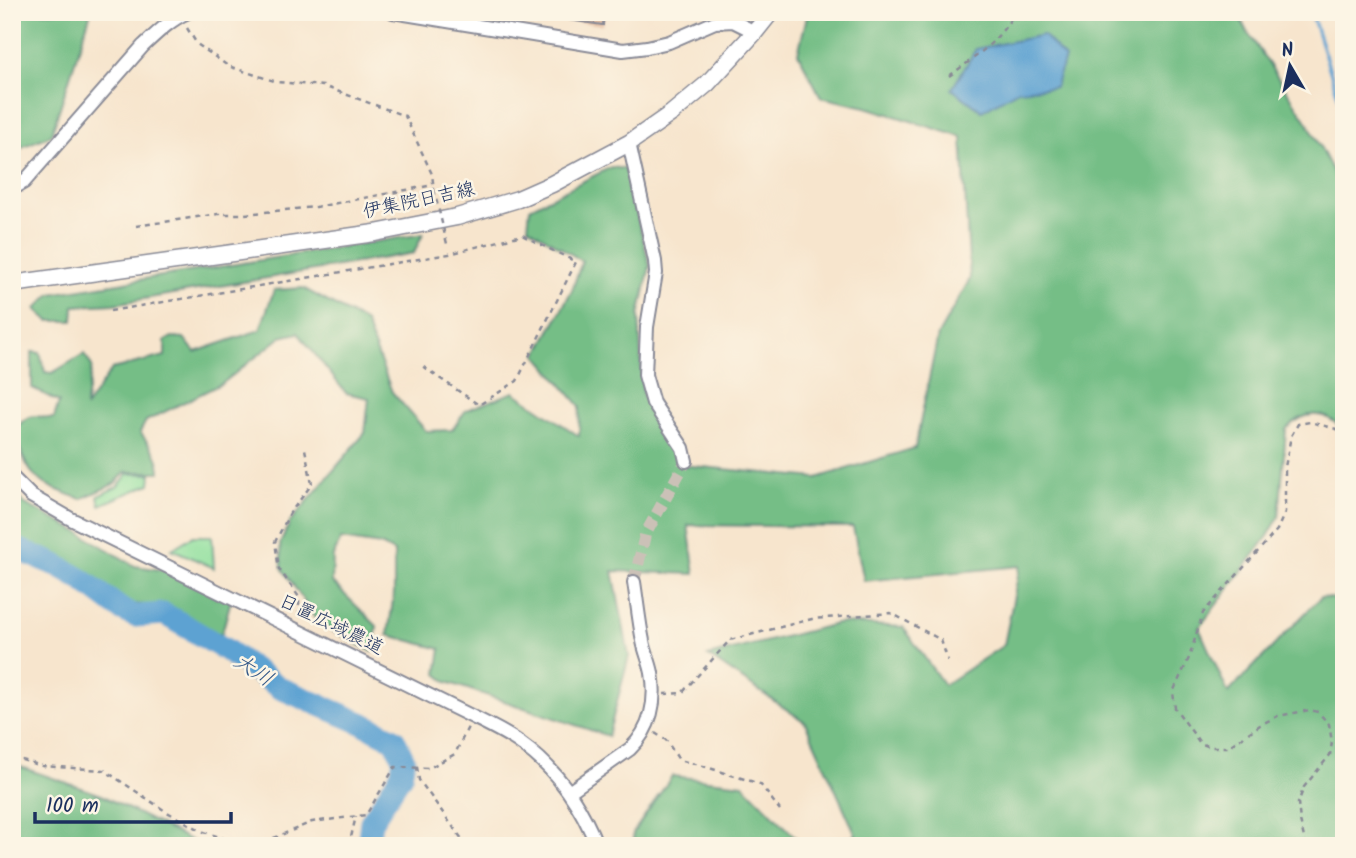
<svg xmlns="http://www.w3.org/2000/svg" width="1356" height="858" viewBox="0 0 1356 858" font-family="Kalam,'Klee One',sans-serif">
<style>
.green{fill:#91e09f;stroke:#56887e;stroke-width:2}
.forest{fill:#74be86;stroke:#487672;stroke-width:2}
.water{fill:#5da2d2;stroke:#3c6898;stroke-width:2}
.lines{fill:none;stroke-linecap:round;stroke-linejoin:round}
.stream{stroke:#5da2d2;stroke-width:3.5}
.river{stroke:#5da2d2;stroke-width:23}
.building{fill:#daaa8b}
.minor-tunnel{stroke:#cbc1b7;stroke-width:12;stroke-dasharray:12 6;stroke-linecap:butt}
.minor-casing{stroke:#898a96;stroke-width:16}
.major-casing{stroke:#898a96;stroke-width:19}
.path{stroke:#898a96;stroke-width:2.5;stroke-dasharray:5 5;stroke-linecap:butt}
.minor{stroke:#fff;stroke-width:12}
.major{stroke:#fff;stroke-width:16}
.path-bridge{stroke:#898a96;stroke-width:2.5;stroke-dasharray:5 5;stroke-linecap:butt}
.labels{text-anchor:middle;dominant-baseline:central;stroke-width:5;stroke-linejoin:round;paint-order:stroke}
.street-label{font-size:19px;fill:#1b2f5e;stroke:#fcf5e5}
.water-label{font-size:21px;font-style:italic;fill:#325787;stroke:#fcf5e5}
</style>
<rect width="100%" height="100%" fill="#fcf5e5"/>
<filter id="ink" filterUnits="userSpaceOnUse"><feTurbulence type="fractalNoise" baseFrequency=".0143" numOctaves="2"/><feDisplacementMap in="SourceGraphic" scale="14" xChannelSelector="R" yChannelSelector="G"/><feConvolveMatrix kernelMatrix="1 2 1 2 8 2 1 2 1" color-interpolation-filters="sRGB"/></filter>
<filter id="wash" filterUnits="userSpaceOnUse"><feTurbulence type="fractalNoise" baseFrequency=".00686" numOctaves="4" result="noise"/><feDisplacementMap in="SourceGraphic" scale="28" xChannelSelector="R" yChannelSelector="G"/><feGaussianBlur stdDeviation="1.57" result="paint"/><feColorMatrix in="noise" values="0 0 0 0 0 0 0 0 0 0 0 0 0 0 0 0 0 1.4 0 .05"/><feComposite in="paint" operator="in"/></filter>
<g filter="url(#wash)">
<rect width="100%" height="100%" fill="#f7e5cd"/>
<g class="green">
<path d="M128,474H151L150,484L100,505L98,496L117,487Z"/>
<path d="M193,536H212L214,568L172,549Z"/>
</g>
<g class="forest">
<path d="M12,12H91L51,135L12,151Z"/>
<path d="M808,12H1237L1245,28L1308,123L1344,193V427L1342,429C1338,425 1333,420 1328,418C1312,410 1297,418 1286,429L1279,517L1268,536L1199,628L1228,693L1321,597L1344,600V846H836L856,835L805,722L708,656L840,623L903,627L944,685L1004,645L1020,566L864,581L853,527L688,525L695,574L613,571L629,656L608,736L447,682L437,674L441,649L388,635L394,593V552L381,545L341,539L333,556L332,582L377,626L373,652L318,623L282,568L280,544L290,522L365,433L369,398L346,393L298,333L281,337L223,383L146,421L140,432C149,445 160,456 160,472H126L114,484L81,499C66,493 47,488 35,476C24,465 19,445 13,430C20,424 27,415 37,416C44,417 47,419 54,418L59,402L32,388V352L40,353L45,372L52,373L84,354L92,366L85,408L112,369L165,356V341L172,337L184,338L195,352L260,330L274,290L303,288L365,322L392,392L426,431L452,430L466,410L514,392L579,436L580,406L537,355L572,290L582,261L528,227L530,208L611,167L625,169L650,266L639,316L643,396L682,465L817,478L915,448L938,335L970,279L962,137L866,107L821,97L798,53Z"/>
<path d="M423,234L414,253L114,304L74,306L73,321H49L36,309L51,294Z"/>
<path d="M12,492L25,504L77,531L135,566L183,573L231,600L222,633H213L159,606L121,603L52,555L12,539Z"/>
<path d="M12,764L99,794L202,846H12Z"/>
<path d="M672,776L743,784L804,846H634L633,833Z"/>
</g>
<path class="water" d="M1043,35L1065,58L1055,87L1018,90L982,111L952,89L976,49Z"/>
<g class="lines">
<path class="stream" d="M1311,12L1344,114"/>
<path class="river" d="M12,547L54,564L82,580L122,610L135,616L164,614L175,620L226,650L280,688L366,725L394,739L404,760L401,775L371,822L368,846"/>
</g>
<g id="blocks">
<path class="building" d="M527,12H604L603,25L527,14Z"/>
</g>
</g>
<g filter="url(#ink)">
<use href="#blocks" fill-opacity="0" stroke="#898a96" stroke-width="2"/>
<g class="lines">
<path class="minor-tunnel" d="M634,582L645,535L686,461"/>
<g class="minor-casing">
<g id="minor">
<path d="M393,12L623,50L647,47L669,42L715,22L733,21L755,32"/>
<path d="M629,143L655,261L656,273L647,327L645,375L653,403L683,448L686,461"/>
<path d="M12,189L24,182L143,46C157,33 170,20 188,12"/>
<path d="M12,477L31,496L71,519L473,717C489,725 506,733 520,743C557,769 581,805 597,846"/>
<path d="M569,792L630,749C651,729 657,701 652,673C650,662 645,652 643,641C639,622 637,601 634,582"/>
</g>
</g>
<g class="major-casing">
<path id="major" d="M12,284L375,233L457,217L518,199L552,184L629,143L672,113L707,84L755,32L771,12"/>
</g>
<g class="path">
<path d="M187,28L197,44L228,66L277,82L323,86L405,116L432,174L434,190"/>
<path d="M949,76C977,56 997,43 1015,12"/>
<path d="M136,226L218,214H244L316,207L433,185"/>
<path d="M110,311L449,254L522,235L576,262L517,381L479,405L419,364"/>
<path d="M299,616V597L279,569L275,542L290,513L312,484L305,449"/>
<path d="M664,694L682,693L730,640L812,619L891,613L941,640L948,661"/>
<path d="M655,733L666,740L679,760L703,766L760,784L780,810"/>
<path d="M12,757L42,766L104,770L167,812L204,832L249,846"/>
<path d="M417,767L419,780L467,846"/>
<path d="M255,846L312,822L366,815L395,767L429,768L455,754L468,727"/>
<path d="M349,846L356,816"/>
<path d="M1306,846L1300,821L1298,803L1304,787L1330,755L1332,742L1329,724L1318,712L1310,710L1278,716L1260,725L1228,747H1210L1200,743L1175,708L1173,692L1189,658L1203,613L1277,530L1285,512V467L1291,436L1298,424L1310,422L1344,431"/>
</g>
<use href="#minor" class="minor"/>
<use href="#major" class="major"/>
<path class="path-bridge" d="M434,190L448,248"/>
</g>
</g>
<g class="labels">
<g class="street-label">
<text transform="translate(419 201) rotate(-12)">伊集院日吉線</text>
<text transform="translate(331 625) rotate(26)">日置広域農道</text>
</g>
<g class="water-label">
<text transform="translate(253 671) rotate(33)">大川</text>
</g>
</g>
<rect width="1356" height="858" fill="none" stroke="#fcf5e5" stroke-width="42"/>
<g transform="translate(1290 66) rotate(351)" stroke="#fcf5e5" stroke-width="5" paint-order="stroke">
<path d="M0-5L12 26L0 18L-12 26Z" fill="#1b2f5e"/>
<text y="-10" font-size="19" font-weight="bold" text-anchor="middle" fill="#1b2f5e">N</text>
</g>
<path d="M35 812v10h196v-10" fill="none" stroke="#1b2f5e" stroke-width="3.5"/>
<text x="46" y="812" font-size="21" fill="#1b2f5e" stroke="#fcf5e5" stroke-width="5" paint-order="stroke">100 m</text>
</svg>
